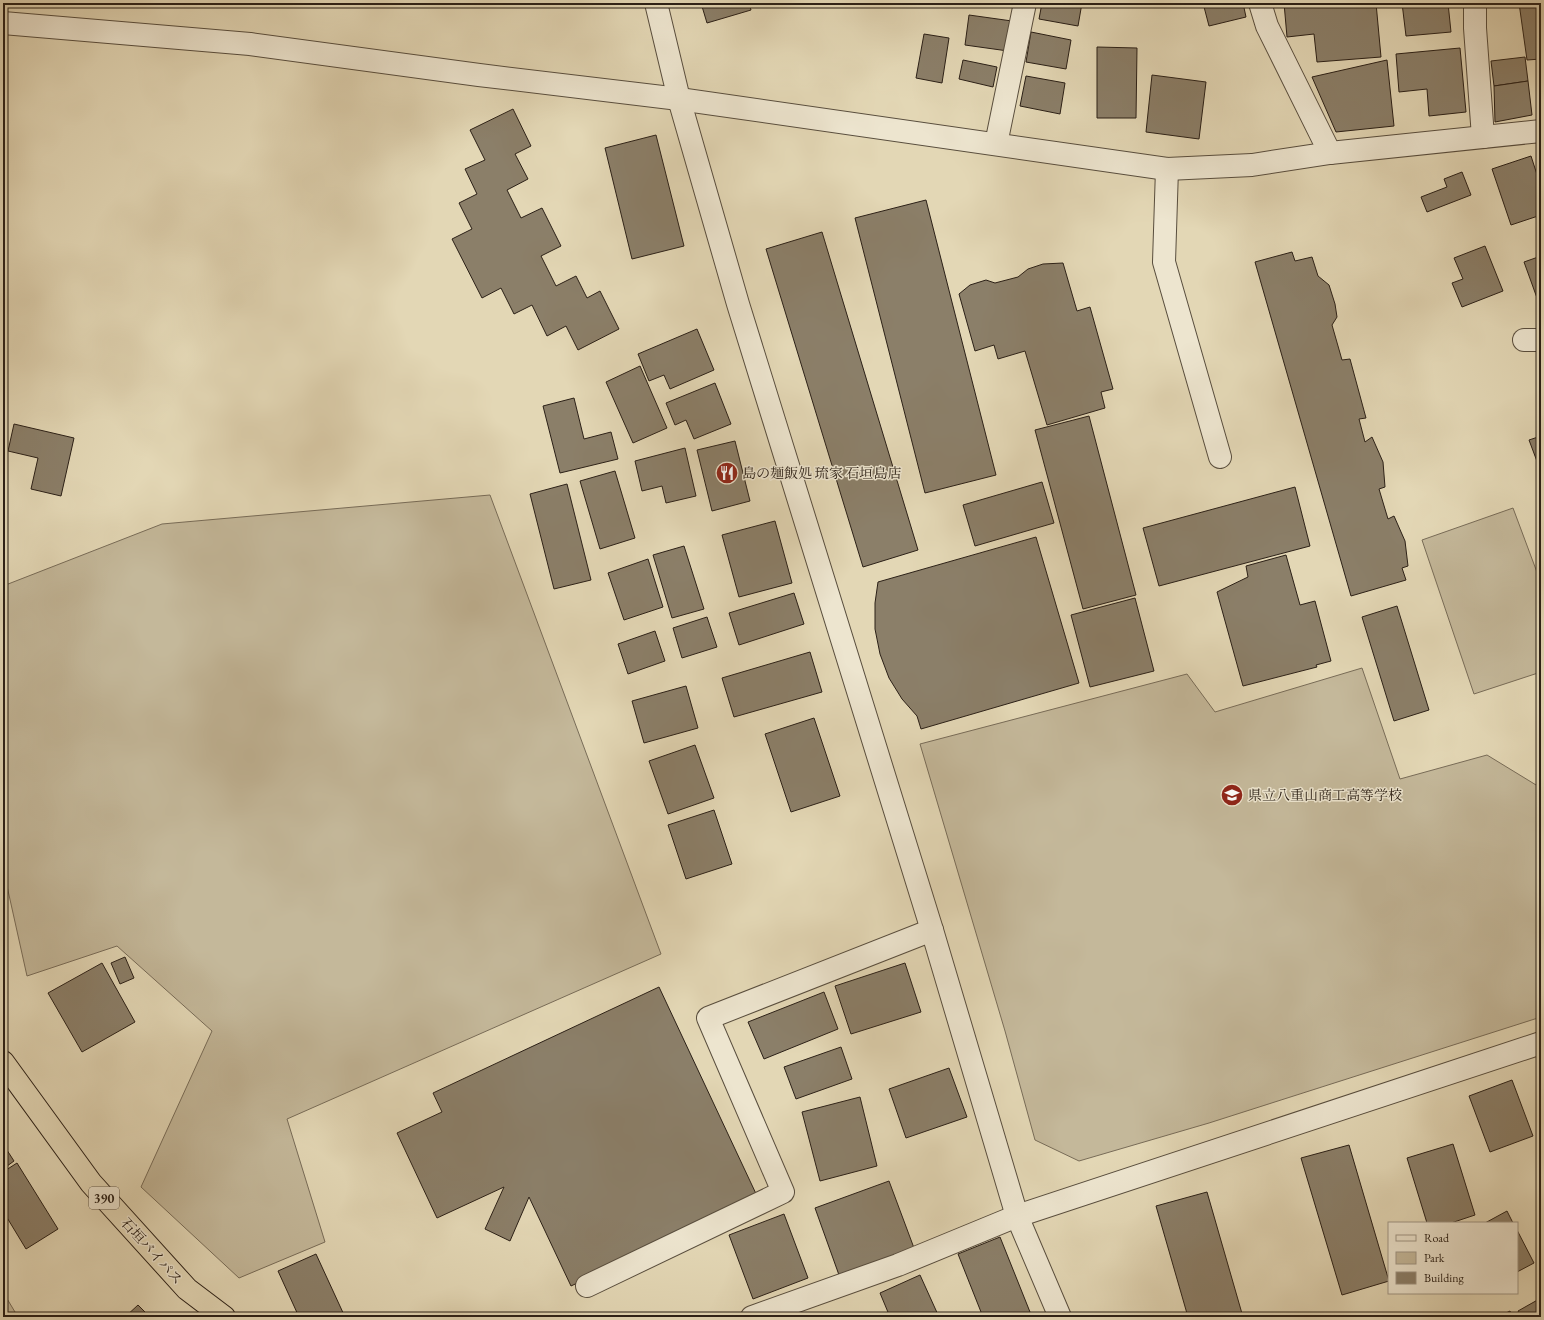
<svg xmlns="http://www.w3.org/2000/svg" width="1544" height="1320" viewBox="0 0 1544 1320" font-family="'EB Garamond','Noto Serif JP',serif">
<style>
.green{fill:#c4b89a;stroke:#786c58}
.building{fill:#8b7f69;stroke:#2b2017}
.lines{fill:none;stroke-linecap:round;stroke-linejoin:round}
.minor-casing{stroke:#594e3e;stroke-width:24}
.highway-casing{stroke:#2b2017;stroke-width:24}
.minor{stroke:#ede5cf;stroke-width:22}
.highway{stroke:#e3d7b5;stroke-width:22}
.labels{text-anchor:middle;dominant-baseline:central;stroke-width:3;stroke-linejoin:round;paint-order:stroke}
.shield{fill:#ede5cf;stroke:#655b4e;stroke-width:1}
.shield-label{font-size:13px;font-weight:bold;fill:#2b2017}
.poi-label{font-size:14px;fill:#2b2017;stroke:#ede5cf;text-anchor:start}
.street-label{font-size:14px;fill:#2b2017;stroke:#ede5cf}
</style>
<rect width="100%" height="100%" fill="#e3d7b5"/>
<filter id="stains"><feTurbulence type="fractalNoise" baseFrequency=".005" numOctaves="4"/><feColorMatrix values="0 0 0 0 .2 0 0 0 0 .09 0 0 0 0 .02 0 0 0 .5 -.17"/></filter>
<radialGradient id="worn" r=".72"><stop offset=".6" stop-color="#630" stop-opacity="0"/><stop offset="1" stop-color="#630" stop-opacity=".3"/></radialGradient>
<g class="green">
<path d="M490,495L661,954L287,1119L325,1242L239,1278L141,1187L212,1031L117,946L27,976L3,868V586L162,524Z"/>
<path d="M1513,508L1541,583V672L1474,694L1422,540Z"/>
<path d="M1362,668L1400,779L1487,755L1541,788V1017L1209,1123L1079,1161L1035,1140L1005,1031L920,744L1187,674L1215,712Z"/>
<path d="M3,1292L18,1317H3Z"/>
</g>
<g class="building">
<path d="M701,3H749L751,10L707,23Z"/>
<path d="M1042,3H1082L1078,26L1039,19Z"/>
<path d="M1203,3H1243L1246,17L1209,26Z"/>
<path d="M1284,3H1376L1381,57L1317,62L1314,34L1287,37Z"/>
<path d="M1402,3H1448L1451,32L1406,36Z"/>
<path d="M1519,3H1541V59L1527,60Z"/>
<path d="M969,15L1012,21L1008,51L965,45Z"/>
<path d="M1031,32L1071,40L1066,69L1026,62Z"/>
<path d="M924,34L949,38L942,83L916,78Z"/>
<path d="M1097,47L1137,48L1136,118H1097Z"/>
<path d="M1460,48L1466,112L1429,116L1427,89L1399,92L1396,54Z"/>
<path d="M1525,57L1528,81L1494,86L1491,61Z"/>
<path d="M963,60L997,67L993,87L959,79Z"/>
<path d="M1387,60L1394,126L1336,132L1312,77Z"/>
<path d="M1152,75L1206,82L1199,139L1146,132Z"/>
<path d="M1026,76L1065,83L1060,114L1020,106Z"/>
<path d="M1528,81L1532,115L1495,122L1494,86Z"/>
<path d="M513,109L531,146L515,154L528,179L507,190L521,218L542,208L561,246L541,256L556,286L576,276L587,298L600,291L619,329L578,350L566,326L547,336L532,305L514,314L501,288L482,298L452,239L472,229L459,203L477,194L465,169L485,160L470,130Z"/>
<path d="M656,135L684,246L632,259L605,148Z"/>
<path d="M1531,156L1541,187V215L1511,225L1492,169Z"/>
<path d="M1462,172L1471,195L1427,212L1421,197L1447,187L1444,179Z"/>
<path d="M926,200L996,475L925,493L855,218Z"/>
<path d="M822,232L918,550L863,567L766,249Z"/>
<path d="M1485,246L1503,291L1462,307L1452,283L1463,279L1454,258Z"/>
<path d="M1292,252L1295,261L1312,257L1318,276L1329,285L1335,304L1337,317L1332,325L1342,360L1350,359L1366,418L1359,419L1365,442L1372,437L1383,462L1385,487L1379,489L1388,519L1394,516L1405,541L1408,566L1402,568L1406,580L1351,596L1255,262Z"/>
<path d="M1541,256V309L1524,262Z"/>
<path d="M1063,263L1077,311L1090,307L1113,389L1101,392L1105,408L1047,425L1025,351L998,359L994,345L975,351L959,294L970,285L986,280L995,283L1018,277L1028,269L1043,264Z"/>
<path d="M697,329L714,370L670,389L664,375L649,381L638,354Z"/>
<path d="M640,366L667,428L633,443L606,382Z"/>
<path d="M715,383L731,424L694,439L686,420L675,425L666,403Z"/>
<path d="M574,398L584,439L611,432L618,459L560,473L543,406Z"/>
<path d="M1089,416L1136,595L1083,609L1035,430Z"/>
<path d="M14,424L74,438L61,496L31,489L38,458L8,451Z"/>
<path d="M1541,436V463L1538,464L1529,440Z"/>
<path d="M735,441L750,501L712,511L697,450Z"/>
<path d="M685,448L696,496L666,503L662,486L642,491L635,461Z"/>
<path d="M615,471L635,538L600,549L580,481Z"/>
<path d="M1042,482L1054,523L975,546L963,505Z"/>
<path d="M567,484L591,580L554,589L530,494Z"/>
<path d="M1295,487L1310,546L1159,586L1143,528Z"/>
<path d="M775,521L792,583L739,597L722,535Z"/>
<path d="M1036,537L1079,683L921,729L917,716L902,699L889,678L880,654L875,629V603L878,582Z"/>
<path d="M684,546L704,609L672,618L653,555Z"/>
<path d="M1286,555L1300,605L1315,601L1331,661L1316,665L1317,667L1243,686L1217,592L1248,577L1246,566Z"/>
<path d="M648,559L663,607L624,620L608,573Z"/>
<path d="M794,593L804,624L739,645L729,613Z"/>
<path d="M1135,598L1154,671L1090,687L1071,615Z"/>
<path d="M1397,606L1429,710L1394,721L1362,617Z"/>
<path d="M707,617L717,647L682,658L673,628Z"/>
<path d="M655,631L665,661L628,674L618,644Z"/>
<path d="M810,652L822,692L734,717L722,678Z"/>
<path d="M686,686L698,728L644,743L632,701Z"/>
<path d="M814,718L840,796L791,812L765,734Z"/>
<path d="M695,745L714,798L668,814L649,761Z"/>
<path d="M714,810L732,864L686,879L668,825Z"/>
<path d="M125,957L134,978L120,984L111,963Z"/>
<path d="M102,963L135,1022L82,1052L48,993Z"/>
<path d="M905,963L921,1012L851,1034L835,986Z"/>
<path d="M659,987L758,1198L571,1286L529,1197L510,1241L485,1229L504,1187L437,1218L397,1133L442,1112L433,1093Z"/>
<path d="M824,992L838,1029L764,1059L748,1022Z"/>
<path d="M841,1047L852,1079L796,1099L784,1067Z"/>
<path d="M949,1068L967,1117L906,1138L889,1089Z"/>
<path d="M1512,1080L1533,1136L1490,1152L1469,1096Z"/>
<path d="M860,1097L877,1166L820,1181L802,1112Z"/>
<path d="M3,1144L14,1161L3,1169Z"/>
<path d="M1453,1144L1475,1215L1451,1223H1427L1407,1158Z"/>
<path d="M1349,1145L1389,1281L1342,1295L1301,1158Z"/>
<path d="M17,1163L58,1229L26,1249L3,1211V1172Z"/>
<path d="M889,1181L914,1248L839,1275L815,1208Z"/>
<path d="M1207,1192L1243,1317H1188L1156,1206Z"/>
<path d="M1507,1211L1513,1223H1485Z"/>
<path d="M784,1214L808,1278L753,1299L729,1235Z"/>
<path d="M1517,1230L1534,1263L1517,1272Z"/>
<path d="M1000,1237L1032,1317H983L958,1254Z"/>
<path d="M316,1254L345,1317H310L308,1313L299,1317L278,1271Z"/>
<path d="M920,1275L939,1317H890L880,1293Z"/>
<path d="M1541,1298V1317H1521L1518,1311Z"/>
<path d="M138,1305L150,1317H125Z"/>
<path d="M1510,1311L1513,1317H1498Z"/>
</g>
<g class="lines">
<g class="minor-casing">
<g id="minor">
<path d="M656,3L679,99L738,304L932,930L1017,1216L1060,1317"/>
<path d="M1260,3L1267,26L1330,153"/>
<path d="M1475,3V28L1483,137"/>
<path d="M3,23L250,44L479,75L679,99L1167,169L1252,165L1330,153L1541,131"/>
<path d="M996,144L1025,3"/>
<path d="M1167,169L1164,262L1220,457"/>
<path d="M1524,340H1541"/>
<path d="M587,1286L783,1192L708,1018L932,930"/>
<path d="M752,1317L898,1265L1017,1216L1541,1043"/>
</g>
</g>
<g class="highway-casing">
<path id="highway" d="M3,1062L91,1183L187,1289L224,1317"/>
</g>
<use href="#minor" class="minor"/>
<use href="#highway" class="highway"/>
</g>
<defs>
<g id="restaurant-disc" transform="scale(1.15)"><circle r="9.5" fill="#8f2418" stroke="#ede5cf"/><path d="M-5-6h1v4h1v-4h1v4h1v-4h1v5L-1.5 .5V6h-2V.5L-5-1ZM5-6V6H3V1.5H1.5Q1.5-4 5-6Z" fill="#fff"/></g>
<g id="school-disc" transform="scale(1.15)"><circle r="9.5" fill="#8f2418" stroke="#ede5cf"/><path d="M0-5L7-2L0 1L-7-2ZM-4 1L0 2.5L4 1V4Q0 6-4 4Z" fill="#fff"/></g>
</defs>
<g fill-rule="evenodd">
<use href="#restaurant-disc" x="727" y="473"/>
<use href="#school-disc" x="1232" y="795"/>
</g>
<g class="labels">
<rect class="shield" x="89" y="1187" width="30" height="22" rx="3"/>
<g class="shield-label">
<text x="104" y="1198">390</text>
</g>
<g class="poi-label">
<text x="742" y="473">島の麺飯処 琉家 石垣島店</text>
<text x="1248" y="795">県立八重山商工高等学校</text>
</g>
<g class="street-label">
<text transform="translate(152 1251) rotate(48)">石垣バイパス</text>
</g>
</g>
<rect width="1544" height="1320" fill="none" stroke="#e3d7b5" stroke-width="16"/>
<rect x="4" y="4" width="1536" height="1312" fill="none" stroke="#2b2017" stroke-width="2"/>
<rect x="8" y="8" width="1528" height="1304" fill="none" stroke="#2b2017"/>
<rect x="1388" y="1222" width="130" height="72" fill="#ede5cf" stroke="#9f9685"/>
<rect x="1396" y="1235" width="20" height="6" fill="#ede5cf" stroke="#9f9685"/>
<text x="1424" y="1242" font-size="12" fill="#2b2017">Road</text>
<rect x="1396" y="1252" width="20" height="12" fill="#c4b89a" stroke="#9f9685"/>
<text x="1424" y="1262" font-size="12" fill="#2b2017">Park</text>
<rect x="1396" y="1272" width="20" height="12" fill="#8b7f69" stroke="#9f9685"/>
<text x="1424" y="1282" font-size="12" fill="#2b2017">Building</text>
<rect width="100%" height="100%" filter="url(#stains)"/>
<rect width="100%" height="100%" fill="url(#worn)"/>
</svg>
